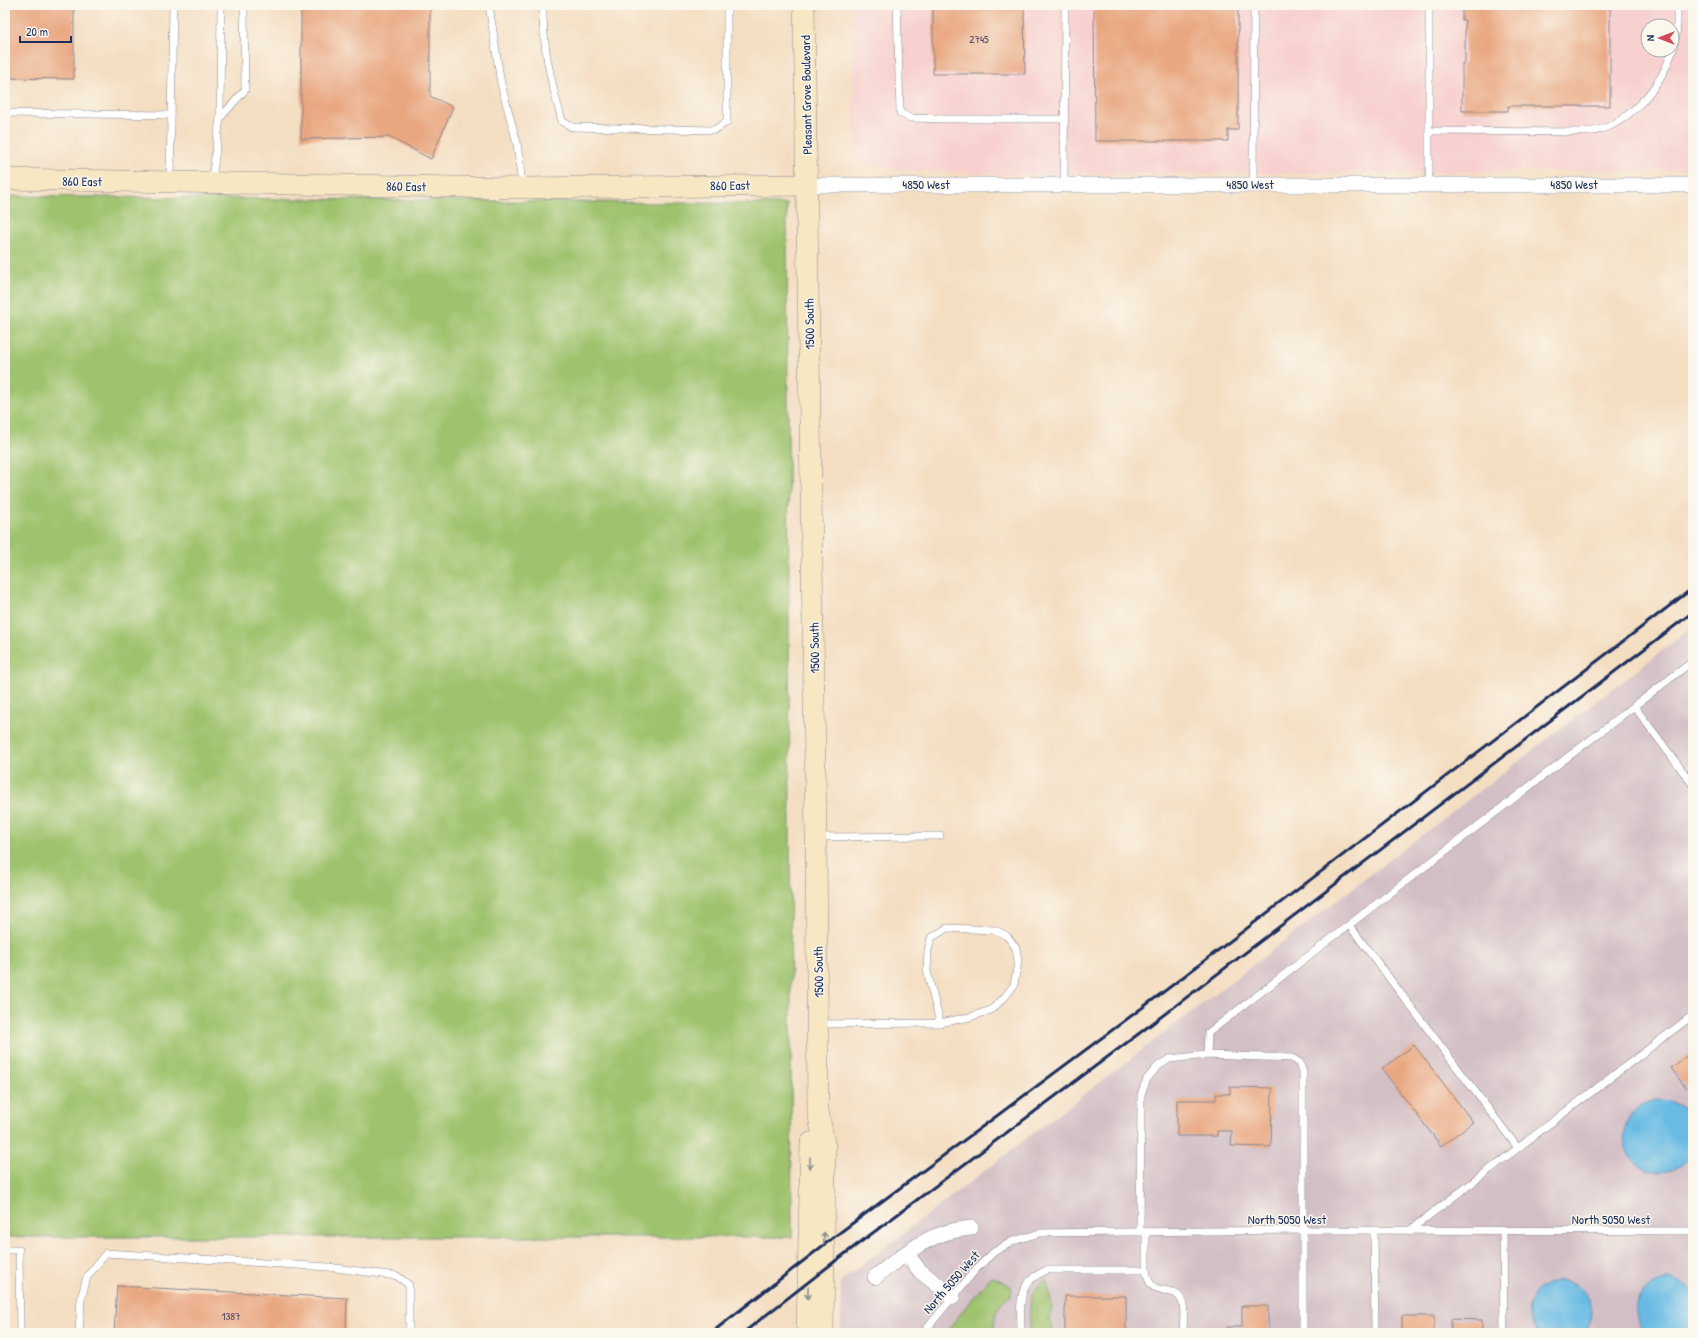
<svg xmlns="http://www.w3.org/2000/svg" width="1698" height="1338" viewBox="0 0 1698 1338" font-family="'Patrick Hand',sans-serif">
<style>
.built{fill:#f7d0cf;fill-rule:evenodd}
.industrial{fill:#d2bec5}
.green{fill:#9ec26d;stroke:#5c7866}
.water{fill:#69bbe4;stroke:#4275a1}
.building{fill:#e9a781}
.lines{fill:none;stroke-linecap:round;stroke-linejoin:round}
.lane-casing{stroke:#888690;stroke-width:8}
.street-casing{stroke:#888690;stroke-width:16}
.secondary-casing{stroke:#888690;stroke-width:22}
.lane{stroke:#fff;stroke-width:7}
.street{stroke:#fff;stroke-width:15}
.secondary{stroke:#f7e8c3;stroke-width:21}
.rail{stroke:#1b2f5e;stroke-width:3}
.oneway{stroke:#898c90}
.labels{text-anchor:middle;dominant-baseline:central;stroke-width:3;stroke-linejoin:round;paint-order:stroke}
.number-label{font-size:11px;fill:#4e4d67}
.street-label{font-size:13px;fill:#1b2f5e;stroke:#fbf7ec}
</style>
<rect width="100%" height="100%" fill="#fbf7ec"/>
<filter id="ink" filterUnits="userSpaceOnUse"><feTurbulence type="fractalNoise" baseFrequency=".025" numOctaves="2"/><feDisplacementMap in="SourceGraphic" scale="8" xChannelSelector="R" yChannelSelector="G"/><feConvolveMatrix kernelMatrix="1 2 1 2 8 2 1 2 1" color-interpolation-filters="sRGB"/></filter>
<filter id="wash" filterUnits="userSpaceOnUse"><feTurbulence type="fractalNoise" baseFrequency=".012" numOctaves="4" result="noise"/><feDisplacementMap in="SourceGraphic" scale="16" xChannelSelector="R" yChannelSelector="G"/><feGaussianBlur stdDeviation="0.9" result="paint"/><feColorMatrix in="noise" values="0 0 0 0 0 0 0 0 0 0 0 0 0 0 0 0 0 1.4 0 .05"/><feComposite in="paint" operator="in"/></filter>
<g filter="url(#wash)">
<rect width="100%" height="100%" fill="#f4dec2"/>
<path class="built" d="M853,5H1693V170L1003,175L904,170L872,165L854,160ZM1648,26H1672V50H1648Z"/>
<path class="industrial" d="M1693,627V1333H841V1281Z"/>
<g class="green">
<path d="M5,196L787,204L792,1237H5Z"/>
<path d="M992,1277L1006,1283L1012,1288L1011,1296C998,1299 992,1321 995,1333H945L987,1281Z"/>
<path d="M1046,1280L1052,1306L1050,1320L1053,1333H1030C1030,1313 1026,1291 1046,1280Z"/>
</g>
<g class="water">
<circle cx="1660" cy="1136" r="36"/>
<path d="M1668,1279C1678,1281 1685,1284 1693,1292V1331L1691,1333H1645C1625,1310 1641,1284 1668,1279Z"/>
<path d="M1560,1280C1587,1284 1602,1309 1584,1333H1536C1520,1309 1531,1285 1560,1280Z"/>
</g>
<g id="blocks">
<g class="building">
<path d="M5,5H74V79L5,78Z"/>
<path d="M301,5H430V96L453,107L431,159L389,137L301,139Z"/>
<path d="M933,5H1024L1025,74H933Z"/>
<path d="M1094,5H1238V130H1228V141H1095Z"/>
<path d="M1462,5H1610V106H1508V111H1462V63H1465V20H1462Z"/>
<path d="M1414,1045L1473,1122L1441,1146L1382,1069Z"/>
<path d="M1693,1051V1083L1686,1088L1671,1068Z"/>
<path d="M1230,1087L1272,1088L1271,1147L1231,1146L1232,1131H1217V1136H1177V1100H1216V1094H1230Z"/>
<path d="M117,1286L347,1298L346,1333H114Z"/>
<path d="M1065,1296H1126V1332L1065,1333Z"/>
<path d="M1242,1306H1268V1333H1227V1327H1242Z"/>
<rect x="1402" y="1316" width="32" height="17"/>
<path d="M1451,1319L1482,1320V1333H1451Z"/>
</g>
</g>
</g>
<g filter="url(#ink)">
<use href="#blocks" fill-opacity="0" stroke="#888690" stroke-width="1"/>
<g class="lines">
<g class="lane-casing">
<g id="lane">
<path d="M489,5L501,84L517,143L522,185"/>
<path d="M543,5C542,45 551,82 562,121L572,127L714,130L727,122V5"/>
<path d="M897,5L900,113L910,118L946,119H1065"/>
<path d="M1429,5V184"/>
<path d="M5,113L171,115"/>
<path d="M220,118L221,5"/>
<path d="M1429,131L1584,132C1626,131 1664,84 1674,45C1678,32 1677,19 1677,5"/>
<path d="M170,180L173,5"/>
<path d="M212,180L220,118L245,90L244,5"/>
<path d="M1064,184L1065,5"/>
<path d="M1253,184L1254,5"/>
<path d="M1634,706L1693,785"/>
<path d="M818,837L940,836"/>
<path d="M1349,925L1518,1148"/>
<path d="M818,1024L940,1023L970,1017L991,1010L1004,998L1014,985L1018,962L1016,948L1007,936L995,930L947,928L931,938L928,951L927,971L940,1023"/>
<path d="M1207,1055L1208,1033L1693,661"/>
<path d="M1410,1230L1693,1015"/>
<path d="M1374,1231L1375,1333"/>
<path d="M1503,1231L1504,1333"/>
<path d="M1140,1232L1141,1094L1147,1079L1157,1067L1169,1059L1207,1055L1292,1058L1300,1063L1303,1073V1333"/>
<path d="M5,1250H19L20,1333"/>
<path d="M1146,1270C1147,1276 1149,1284 1154,1287C1165,1293 1178,1288 1183,1304C1185,1312 1183,1324 1183,1333"/>
<path d="M79,1333L81,1299L87,1277L106,1253L328,1267L397,1276L409,1285V1333"/>
<path d="M923,1333L976,1269L994,1252L1013,1241L1040,1233L1304,1230L1693,1231"/>
<path d="M1021,1333C1021,1304 1015,1283 1047,1270H1146V1232"/>
</g>
</g>
<g class="street-casing">
<g id="street">
<path d="M807,185H1693"/>
<path d="M906,1253L920,1271L953,1297"/>
<path d="M875,1277C906,1253 930,1231 971,1228"/>
</g>
</g>
<g class="secondary-casing">
<g id="secondary">
<path d="M804,5L816,837L818,1111L825,1148L823,1333"/>
<path d="M5,179L522,188L807,185"/>
<path d="M807,1333L811,1143"/>
</g>
</g>
<use href="#lane" class="lane"/>
<use href="#street" class="street"/>
<use href="#secondary" class="secondary"/>
<g class="rail">
<path d="M711,1333L834,1237L1166,990L1693,588"/>
<path d="M743,1333L834,1262L1145,1029L1693,612"/>
</g>
</g>
<defs><path id="oneway-shaft" d="M-6 0H5M1.5-3L5.5 0L1.5 3" fill="none" stroke-width="1.6" stroke-linecap="round" stroke-linejoin="round"/></defs>
<g class="oneway">
<use href="#oneway-shaft" transform="translate(810 1163) rotate(91)"/>
<use href="#oneway-shaft" transform="translate(824 1238) rotate(-89)"/>
<use href="#oneway-shaft" transform="translate(808 1293) rotate(91)"/>
</g>
</g>
<g class="labels">
<g class="number-label">
<text x="979" y="39">2745</text>
<text x="231" y="1316">1387</text>
</g>
<g class="street-label">
<text transform="translate(806 95) rotate(-91)">Pleasant Grove Boulevard</text>
<text transform="translate(82 181) rotate(1)">860 East</text>
<text x="926" y="184">4850 West</text>
<text x="1250" y="184">4850 West</text>
<text x="1574" y="184">4850 West</text>
<text transform="translate(730 185) rotate(-1)">860 East</text>
<text transform="translate(406 186) rotate(1)">860 East</text>
<text transform="translate(809 324) rotate(-91)">1500 South</text>
<text transform="translate(814 648) rotate(-91)">1500 South</text>
<text transform="translate(818 972) rotate(-91)">1500 South</text>
<text x="1287" y="1219">North 5050 West</text>
<text x="1611" y="1219">North 5050 West</text>
<text transform="translate(951 1282) rotate(-49)">North 5050 West</text>
</g>
</g>
<rect width="1698" height="1338" fill="none" stroke="#fbf7ec" stroke-width="20"/>
<g transform="translate(1660 38) rotate(270)"><circle r="19" fill="#fbf7ec" stroke="#a1a7b3"/>
<path d="M0-3L7 15L0 10L-7 15Z" fill="#d1495b"/>
<text y="-6" font-size="11" font-weight="bold" text-anchor="middle" fill="#1b2f5e">N</text>
</g>
<path d="M20 36v6h51v-6" fill="none" stroke="#1b2f5e" stroke-width="2"/>
<text x="26" y="36" font-size="12" fill="#1b2f5e" stroke="#fbf7ec" stroke-width="3" paint-order="stroke">20 m</text>
</svg>
